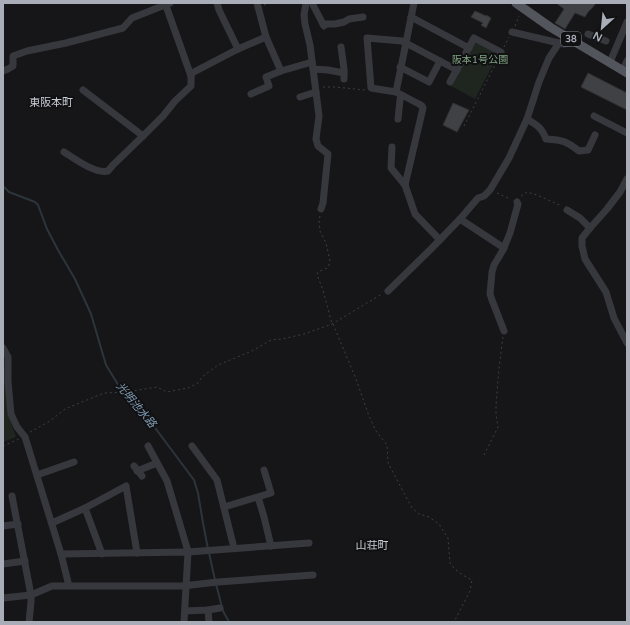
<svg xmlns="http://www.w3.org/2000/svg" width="630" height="625" viewBox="0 0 630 625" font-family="'Varela Round','Noto Sans JP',sans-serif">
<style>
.green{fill:#1e261f}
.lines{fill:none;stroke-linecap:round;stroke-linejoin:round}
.stream{stroke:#2c353c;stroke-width:2}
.building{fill:#404145;stroke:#303034}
.path{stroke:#3d3f44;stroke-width:1;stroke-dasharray:2 3;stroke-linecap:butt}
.minor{stroke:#37383d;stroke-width:7}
.major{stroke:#53555c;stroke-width:9}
.labels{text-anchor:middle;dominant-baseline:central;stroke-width:4;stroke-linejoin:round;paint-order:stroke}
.shield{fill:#111113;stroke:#7b7e86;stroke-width:1}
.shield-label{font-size:9px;font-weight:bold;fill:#a8adb8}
.park-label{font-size:10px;fill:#7fa381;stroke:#111113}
.neighbourhood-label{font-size:11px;fill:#c9ccd4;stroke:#111113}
.water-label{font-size:11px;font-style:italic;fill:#7f9bb3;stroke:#111113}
</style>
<rect width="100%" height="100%" fill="#161618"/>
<g class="green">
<path d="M476,41L499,53L475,99L451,86L474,42Z"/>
<path d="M3,359L4,360L9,418L16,437L3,442Z"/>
</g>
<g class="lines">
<g class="stream">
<path d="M3,186L9,192L35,202L38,205L47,229L58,250L75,279L91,314L106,365L122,391L147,417L194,480L198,493L203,523L208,549"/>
<path d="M209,553L215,580"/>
<path d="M216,584L223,611L229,622"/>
</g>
</g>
<g class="building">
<path d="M556,3H596L593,7L588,12L585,17L575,13L565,29L555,23L564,9Z"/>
<path d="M475,11L486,16V15L491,18L486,28L481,25L483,23L471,17Z"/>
<path d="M588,73L627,93V110L581,87Z"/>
<path d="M453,103L469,110L457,132L443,125Z"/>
</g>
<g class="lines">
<g class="path">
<path d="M264,5L269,3"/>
<path d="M515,26L519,16"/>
<path d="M504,47L509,37"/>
<path d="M323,87H335L365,90"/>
<path d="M464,126L498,59"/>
<path d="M497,193L510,199"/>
<path d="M521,196L527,192L537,195L562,206"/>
<path d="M320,216L319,220L320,231L326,243L330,261L329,265L327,268L318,272L317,275L323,290L332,324"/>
<path d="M333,324L356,379L369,416L376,431L387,445L388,463L412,508L419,514L429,517L439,524L448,538L450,563C455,571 464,576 472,580L470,591L454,622"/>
<path d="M30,432L50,421L65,409L104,393L126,392L157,387L167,392L188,388L198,383L202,377L218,365L252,351L271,340L282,339L304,334L332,324L382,294"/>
<path d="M3,446L19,439"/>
<path d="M484,455L498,427L496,415V405L499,368L503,337"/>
</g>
<g class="minor">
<path d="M165,3L191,76"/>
<path d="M217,3L219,10L238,49"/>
<path d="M257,3L266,37"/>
<path d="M306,3L304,15L305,24L310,45L319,116L316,139L318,146L328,154L323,203L321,209"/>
<path d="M312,3L324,26"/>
<path d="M414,3L396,92L419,104L422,106L423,108L405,185L415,214L440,240"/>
<path d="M411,17L469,48"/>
<path d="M323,24H335L344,22L349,19L363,17"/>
<path d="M512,32L559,43"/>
<path d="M588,34L606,41"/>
<path d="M341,47L344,69V79"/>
<path d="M610,62L627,22"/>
<path d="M400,67L429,82L440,61"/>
<path d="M313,69L328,70L344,73"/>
<path d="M623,70L627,61"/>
<path d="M3,71L8,69L13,66V56L27,51L66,43L123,28L132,18L170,3"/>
<path d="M450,82L474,38L501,52"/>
<path d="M83,90L143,136"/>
<path d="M396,92L371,88L367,38L402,41L457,70"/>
<path d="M251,94L269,86L266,77L281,71"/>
<path d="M300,97L316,92"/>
<path d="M594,116L627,133"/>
<path d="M398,119L400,100L401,95"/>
<path d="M527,119C537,125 542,128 546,139C563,140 566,141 579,151L588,150L595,135"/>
<path d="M392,147L391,168L405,185"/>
<path d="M64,152C75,159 95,174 108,171L113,165L145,134L163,116L175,101L191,86V76L192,73L238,49L266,37L281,71L312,62"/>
<path d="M627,179L620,192L607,209L590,228L582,238V246L585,259L606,292L614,318L627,343"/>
<path d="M567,210L580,218L590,228"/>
<path d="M460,219L504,248"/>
<path d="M388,291L431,249L460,219L478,198L484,196L490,190L509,158L527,119L539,82L549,58L559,43L564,44L576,42"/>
<path d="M504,331L492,300L490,294L492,272L494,265L503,250L510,233L518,204L517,202"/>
<path d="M3,348L8,357V381L11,414L17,427L25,437L61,554L188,552L184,622"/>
<path d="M148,446L167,481L187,548L188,552L309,543"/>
<path d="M192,446L217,480L234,548"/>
<path d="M134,466L142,476"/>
<path d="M137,471L157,463"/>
<path d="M37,475L74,462"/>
<path d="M12,496L31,595V602L29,622"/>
<path d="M258,497L264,517L271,546"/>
<path d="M224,507L271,493L264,470"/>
<path d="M85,508L102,554"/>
<path d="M52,523L85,508L126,486L137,553"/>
<path d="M3,526L18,524"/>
<path d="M61,554L69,586H182L218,582L313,575"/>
<path d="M3,564L25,561"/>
<path d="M3,598L31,595L52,586H69"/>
<path d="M208,610L209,622"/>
<path d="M185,611L208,610L220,608"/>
</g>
<path class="major" d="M516,3L550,27L627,73"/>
</g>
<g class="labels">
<rect class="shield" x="561" y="32" width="20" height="14" rx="3"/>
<g class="shield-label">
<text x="571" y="39">38</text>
</g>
<g class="park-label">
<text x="480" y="60">阪本1号公園</text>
</g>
<g class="neighbourhood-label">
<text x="51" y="102">東阪本町</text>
<text x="372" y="545">山荘町</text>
</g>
<g class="water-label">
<text transform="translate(136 405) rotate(50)">光明池水路</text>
</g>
</g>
<rect width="630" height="625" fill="none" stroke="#a8adb8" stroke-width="8"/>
<g transform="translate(602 28) rotate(207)" stroke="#111113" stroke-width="3" paint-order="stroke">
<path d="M0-3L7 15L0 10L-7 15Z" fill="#a8adb8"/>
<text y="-6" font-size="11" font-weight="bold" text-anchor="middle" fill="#a8adb8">N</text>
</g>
</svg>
